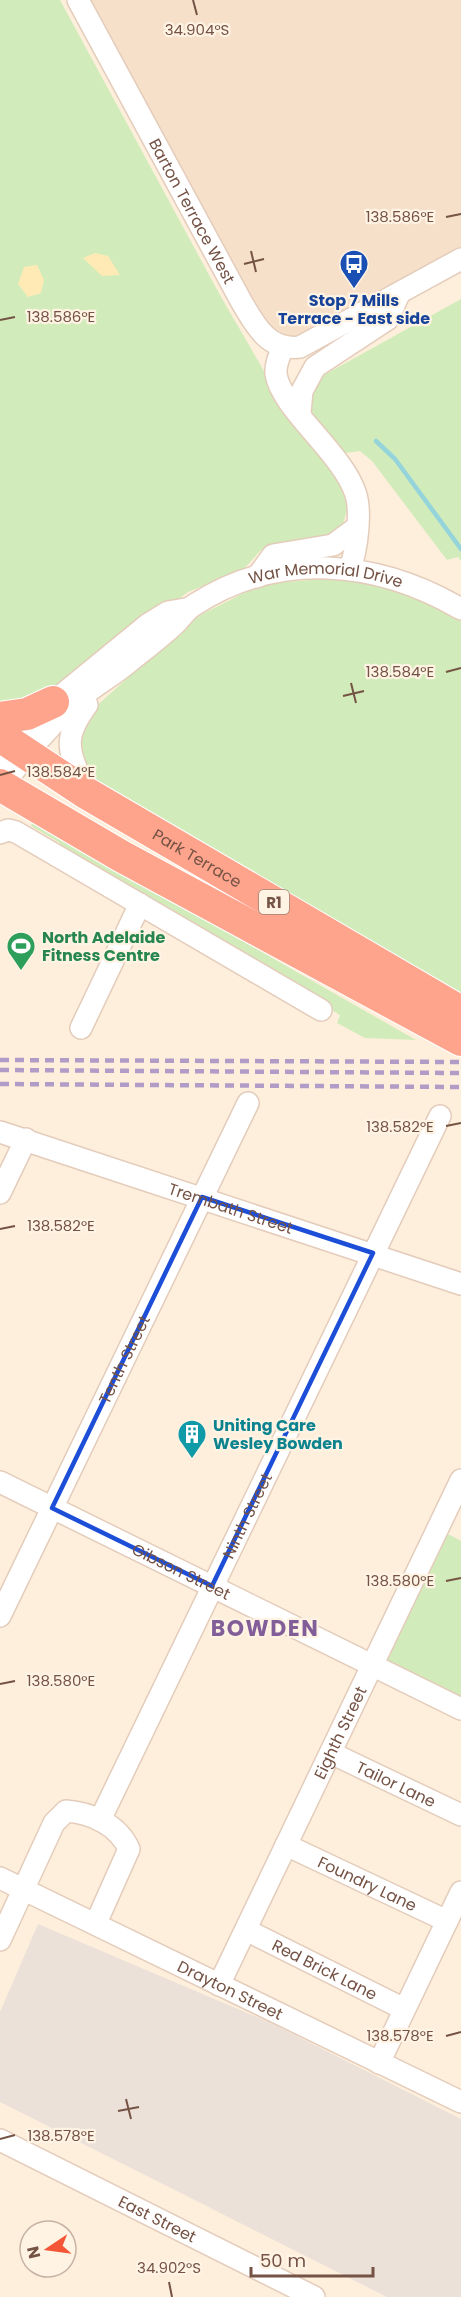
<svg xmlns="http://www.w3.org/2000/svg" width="461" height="2297" viewBox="0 0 461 2297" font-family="Poppins,sans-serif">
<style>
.residential{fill:#f6e0ca}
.industrial{fill:#ebe1d9}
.green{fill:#d1ecba}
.sand{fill:#ffeab5}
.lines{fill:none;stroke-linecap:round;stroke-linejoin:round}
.stream{stroke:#95d4db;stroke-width:4.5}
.minor-casing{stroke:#e4ccbb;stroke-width:24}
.highway-casing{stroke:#fff;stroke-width:34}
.minor{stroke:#fff;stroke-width:21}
.highway{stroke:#fea48d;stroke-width:32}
.rail{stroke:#b09cc6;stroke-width:4.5;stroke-dasharray:9 6;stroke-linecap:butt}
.marked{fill:none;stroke:#1d4ed8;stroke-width:4.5;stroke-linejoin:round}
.ticks{fill:none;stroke:#745244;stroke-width:2}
.labels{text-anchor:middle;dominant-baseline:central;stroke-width:4.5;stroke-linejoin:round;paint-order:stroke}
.shield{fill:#fff3e4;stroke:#9e8274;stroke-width:1.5}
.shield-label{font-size:15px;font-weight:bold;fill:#745244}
.street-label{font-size:16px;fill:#745244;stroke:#fff3e4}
.transit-label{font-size:16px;font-weight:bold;fill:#164399;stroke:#fff3e4}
.leisure-label{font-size:16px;font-weight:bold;fill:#27864d;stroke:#fff3e4;text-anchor:start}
.culture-label{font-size:16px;font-weight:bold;fill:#0d838f;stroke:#fff3e4;text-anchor:start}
.district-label{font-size:22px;font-weight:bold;letter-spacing:1.5px;fill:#825e99;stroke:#fff3e4}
.ticks-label{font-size:15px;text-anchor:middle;fill:#745244;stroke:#fff3e4;stroke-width:4.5;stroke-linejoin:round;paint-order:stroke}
</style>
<rect width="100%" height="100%" fill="#feefdc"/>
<path class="residential" d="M78,0H461V259L316,341L273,343Z"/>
<path class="industrial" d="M38,1924L271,2023L461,2119V2297H387L0,2102V2012Z"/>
<g class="green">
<path d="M0,0H60L220,295L272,385L340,480L347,496V510L343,524L335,535L323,541L261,550L243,570L188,592L39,703L0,710Z"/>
<path d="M461,299V561L458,557L447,560L372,461L360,451L338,454C322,433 293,397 324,375Z"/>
<path d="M345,577C388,584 423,601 461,621V997L98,782L82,767L76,748L91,711L185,626L204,613L262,584Z"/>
<path d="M32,823L39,825L416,1040L365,1038L337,1023L340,1015L58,848L60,843L31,826Z"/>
<path d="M446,1533L461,1541V1696L384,1659Z"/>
</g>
<g class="sand">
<path d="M95,253L108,256L120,275L102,276L83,258Z"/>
<path d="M37,265L44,280L41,293L28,297L18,284L24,267Z"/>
</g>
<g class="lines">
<path class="stream" d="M376,441L395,459L461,549"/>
<g class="minor-casing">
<g id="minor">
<path id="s1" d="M78,0L241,301C255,325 268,351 300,347L461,259"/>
<path d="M283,347C280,355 275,364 276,374C281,408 342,453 355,492C362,510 357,550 350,568"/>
<path d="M300,413L302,391L315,367L388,319L399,294"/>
<path d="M257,577L273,555L333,545L356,528"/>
<path d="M0,764L22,729L53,702L147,625L168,612L185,609"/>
<path id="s2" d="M0,789C25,756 52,721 85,694C99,683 115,674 129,662C144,650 160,638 175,624C181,618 186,610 194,605C279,550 377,560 461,609"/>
<path d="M86,791C70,753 60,741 87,705"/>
<path d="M0,833L8,830L16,832L321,1010"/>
<path d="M81,1028L140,904"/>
<path id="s3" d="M0,1132L461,1284"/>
<path d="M0,1193L26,1139"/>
<path id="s4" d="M0,1482L461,1709"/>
<path id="s5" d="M0,1616L248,1103"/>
<path id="s6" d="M331,1753L461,1815"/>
<path id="s7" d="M100,1820L440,1116"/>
<path id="s8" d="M286,1845L447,1921"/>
<path id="s9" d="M0,1878L461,2102"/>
<path id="s10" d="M246,1930L404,2009"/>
<path d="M0,1940L54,1823L66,1811C92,1813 118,1825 129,1849L96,1923"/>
<path id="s11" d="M219,1985L461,1480"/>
<path d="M379,2063L461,1892"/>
<path id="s12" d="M0,2140L314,2297"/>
</g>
</g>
<g class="highway-casing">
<g id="highway">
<path d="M0,718L27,714L53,702"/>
<path id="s13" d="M0,736L86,793L461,1012"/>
<path d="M0,785L121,856L461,1040"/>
</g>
</g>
<use href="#minor" class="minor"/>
<use href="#highway" class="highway"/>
<g class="rail">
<path d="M0,1060L461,1062"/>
<path d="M0,1070L461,1073"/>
<path d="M0,1084L461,1087"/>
</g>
</g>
<path class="marked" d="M202,1197L373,1253L212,1586L52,1508Z"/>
<path class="ticks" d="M193,0L197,15M446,217L461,214M251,251L256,272M244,264L264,259M0,320L15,317M446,672L461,668M351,683L356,703M343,696L364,691M0,775L15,771M446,1126L461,1123M0,1229L15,1226M446,1581L461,1578M0,1684L15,1681M446,2036L461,2032M126,2099L131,2119M118,2111L139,2107M0,2139L15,2135M169,2282L172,2297"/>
<defs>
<g id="bus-pin" transform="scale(1.5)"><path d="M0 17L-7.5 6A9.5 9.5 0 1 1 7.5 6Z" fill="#1a4fb4" stroke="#fff3e4"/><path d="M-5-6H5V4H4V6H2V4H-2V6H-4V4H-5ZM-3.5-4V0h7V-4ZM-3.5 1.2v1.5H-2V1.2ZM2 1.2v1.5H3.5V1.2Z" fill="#fff"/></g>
<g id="stadium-pin" transform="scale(1.5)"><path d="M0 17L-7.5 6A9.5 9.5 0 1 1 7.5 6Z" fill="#2e9e5b" stroke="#fff3e4"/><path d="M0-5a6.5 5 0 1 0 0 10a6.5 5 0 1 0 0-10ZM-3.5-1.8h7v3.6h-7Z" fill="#fff"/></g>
<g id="building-pin" transform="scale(1.5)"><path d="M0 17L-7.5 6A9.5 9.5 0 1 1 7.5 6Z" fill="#0f9aa8" stroke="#fff3e4"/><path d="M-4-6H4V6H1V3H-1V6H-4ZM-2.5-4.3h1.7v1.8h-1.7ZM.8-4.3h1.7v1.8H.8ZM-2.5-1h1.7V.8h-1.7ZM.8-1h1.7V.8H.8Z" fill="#fff"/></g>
</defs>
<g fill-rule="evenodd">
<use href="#bus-pin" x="354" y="264"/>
<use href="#stadium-pin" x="21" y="946"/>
<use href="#building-pin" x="192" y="1434"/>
</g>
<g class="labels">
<rect class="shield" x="259" y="890" width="30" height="24" rx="4.5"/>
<g class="shield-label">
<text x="274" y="902">R1</text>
</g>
<g class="street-label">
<text stroke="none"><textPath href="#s1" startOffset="240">Barton Terrace West</textPath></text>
<text stroke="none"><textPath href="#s2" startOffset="408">War Memorial Drive</textPath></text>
<text stroke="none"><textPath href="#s13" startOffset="232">Park Terrace</textPath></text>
<text stroke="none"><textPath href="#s3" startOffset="243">Trembath Street</textPath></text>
<text stroke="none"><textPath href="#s5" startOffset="285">Tenth Street</textPath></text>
<text stroke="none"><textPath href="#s7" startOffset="338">Ninth Street</textPath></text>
<text stroke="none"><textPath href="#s4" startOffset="202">Gibson Street</textPath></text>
<text stroke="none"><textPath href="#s11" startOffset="280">Eighth Street</textPath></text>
<text stroke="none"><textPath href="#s6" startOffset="72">Tailor Lane</textPath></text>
<text stroke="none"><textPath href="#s8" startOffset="90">Foundry Lane</textPath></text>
<text stroke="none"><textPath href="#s10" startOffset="88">Red Brick Lane</textPath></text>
<text stroke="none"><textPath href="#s9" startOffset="256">Drayton Street</textPath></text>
<text stroke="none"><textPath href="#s12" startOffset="176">East Street</textPath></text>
</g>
<g class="transit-label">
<text x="354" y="300">Stop 7 Mills<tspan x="354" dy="18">Terrace - East side</tspan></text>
</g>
<g class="leisure-label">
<text x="42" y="937">North Adelaide<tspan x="42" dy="18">Fitness Centre</tspan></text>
</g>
<g class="culture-label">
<text x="213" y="1425">Uniting Care<tspan x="213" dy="18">Wesley Bowden</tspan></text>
</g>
<g class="district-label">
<text x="265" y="1628">BOWDEN</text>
</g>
</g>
<g class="ticks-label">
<text x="197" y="35">34.904°S</text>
<text x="400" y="222">138.586°E</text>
<text x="61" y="322">138.586°E</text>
<text x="400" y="677">138.584°E</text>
<text x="61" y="777">138.584°E</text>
<text x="400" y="1132">138.582°E</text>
<text x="61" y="1231">138.582°E</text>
<text x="400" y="1586">138.580°E</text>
<text x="61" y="1686">138.580°E</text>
<text x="400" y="2041">138.578°E</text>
<text x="61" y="2141">138.578°E</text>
<text x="169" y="2273">34.902°S</text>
</g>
<g transform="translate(48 2249) rotate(257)"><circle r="28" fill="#fff3e4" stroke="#c7b3a4" stroke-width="1.5"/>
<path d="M0-4.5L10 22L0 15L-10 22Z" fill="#f35536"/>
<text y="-9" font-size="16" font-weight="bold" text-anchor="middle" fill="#745244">N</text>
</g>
<path d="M251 2267v9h122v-9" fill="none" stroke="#745244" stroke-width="3"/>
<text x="260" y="2267" font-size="18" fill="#745244" stroke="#fff3e4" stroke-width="4.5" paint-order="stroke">50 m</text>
</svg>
